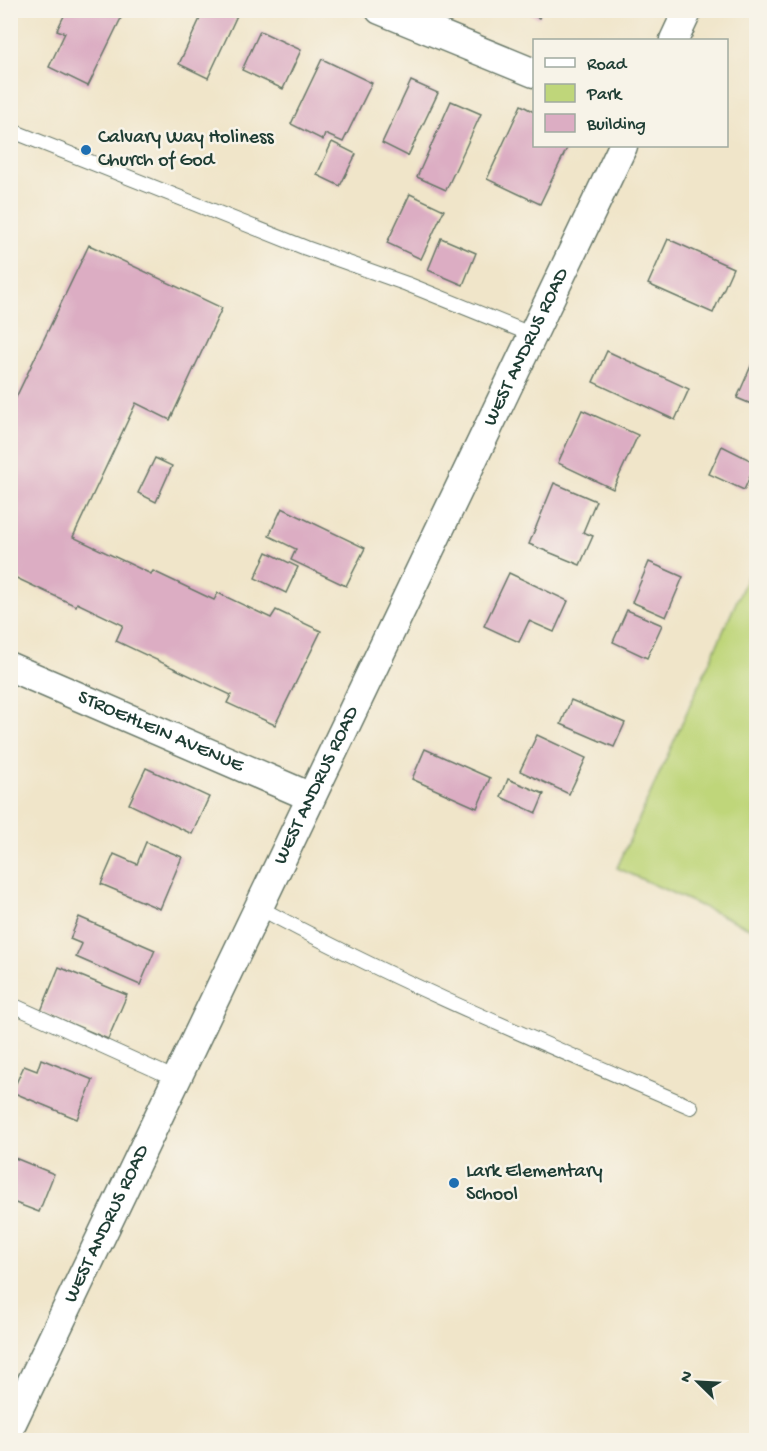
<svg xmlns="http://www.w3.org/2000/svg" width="767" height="1451" viewBox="0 0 767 1451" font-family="'Gochi Hand',sans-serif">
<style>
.green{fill:#bfd67a;stroke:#6f8a57;stroke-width:1.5}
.building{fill:#dcadc3}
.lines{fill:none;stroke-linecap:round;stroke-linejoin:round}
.lane-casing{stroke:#687868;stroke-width:16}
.street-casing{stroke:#687868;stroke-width:31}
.lane{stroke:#fff;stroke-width:14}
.street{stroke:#fff;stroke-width:28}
.poi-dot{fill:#1f6fb2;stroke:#f7f3e8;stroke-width:2}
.labels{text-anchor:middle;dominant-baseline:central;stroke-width:5;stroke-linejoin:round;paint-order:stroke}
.poi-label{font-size:20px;fill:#1f3d34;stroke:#f7f3e8;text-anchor:start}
.street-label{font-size:20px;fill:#1f3d34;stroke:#f7f3e8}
</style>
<rect width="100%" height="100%" fill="#f7f3e8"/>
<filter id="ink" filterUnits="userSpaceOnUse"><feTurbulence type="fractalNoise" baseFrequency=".0167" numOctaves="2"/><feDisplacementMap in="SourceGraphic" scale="12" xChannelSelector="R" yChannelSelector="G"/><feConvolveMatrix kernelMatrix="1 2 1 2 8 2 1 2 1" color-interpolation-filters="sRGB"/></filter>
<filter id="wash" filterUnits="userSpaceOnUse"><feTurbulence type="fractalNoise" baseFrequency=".008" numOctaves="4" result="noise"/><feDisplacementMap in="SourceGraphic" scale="24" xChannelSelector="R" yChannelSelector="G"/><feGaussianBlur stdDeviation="1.35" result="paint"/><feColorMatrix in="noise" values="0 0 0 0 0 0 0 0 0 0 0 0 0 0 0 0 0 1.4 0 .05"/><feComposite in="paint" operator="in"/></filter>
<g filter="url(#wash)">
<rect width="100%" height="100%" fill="#f0e5c9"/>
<path class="green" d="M756,558V931L617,868Z"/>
<g id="blocks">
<g class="building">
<path d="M67,10H125L88,86L49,67L65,33L57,30Z"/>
<path d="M204,10L239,11L208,78L179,64Z"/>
<path d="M521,10H542L539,18Z"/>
<path d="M260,31L301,50L283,89L242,70Z"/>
<path d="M322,59L372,83L343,142L325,134L323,140L291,124Z"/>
<path d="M411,81L438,93L408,156L382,143Z"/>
<path d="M451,101L481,114L446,190L417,177Z"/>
<path d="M521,105L534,112V146H568L540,204L487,179Z"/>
<path d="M332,142L356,154L340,186L317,175Z"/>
<path d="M410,194L444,210L421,259L387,243Z"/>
<path d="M441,238L476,253L463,285L428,270Z"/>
<path d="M668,239L733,268L713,313L648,284Z"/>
<path d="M89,245L222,308L170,420L136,403L73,537L151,574L153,571L214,600L218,593L271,618L276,610L321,631L275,725L227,703L231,695L116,641L123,625L77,603L76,606L10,575V410Z"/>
<path d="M607,351L689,389L675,420L593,382Z"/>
<path d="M754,359L756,360V406L737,398Z"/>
<path d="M582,410L638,435L613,489L558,463Z"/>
<path d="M722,446L756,463L744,490L709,474Z"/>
<path d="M155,458L172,466L156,502L138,493Z"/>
<path d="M554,483L596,501L583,532L593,536L580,565L529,544Z"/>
<path d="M282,508L365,548L346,586L291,560L296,549L269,536Z"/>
<path d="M267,552L298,567L286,593L255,578Z"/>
<path d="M649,562L683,577L666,617L632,602Z"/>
<path d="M509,573L568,601L554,632L529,621L519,642L484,626Z"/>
<path d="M627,610L662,625L647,658L613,642Z"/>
<path d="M571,700L625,723L614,747L561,724Z"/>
<path d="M537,735L586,758L569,794L520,771Z"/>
<path d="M425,749L490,778L477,808L412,779Z"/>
<path d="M146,768L209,797L192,834L129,804Z"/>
<path d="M508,779L544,794L536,813L501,797Z"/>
<path d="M146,842L182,857L160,909L101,884L114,854L137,864Z"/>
<path d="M79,917L155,950L140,985L76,957L82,944L70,939Z"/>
<path d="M59,967L127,995L108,1039L41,1011Z"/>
<path d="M41,1059L93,1080L77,1119L12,1092L24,1066L37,1071Z"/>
<path d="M10,1156L54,1174L39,1212L10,1201Z"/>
</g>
</g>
</g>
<g filter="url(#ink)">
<use href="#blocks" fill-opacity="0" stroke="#687868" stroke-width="1.5"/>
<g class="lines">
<g class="lane-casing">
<g id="lane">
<path d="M10,130L306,248L407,284L533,335"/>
<path d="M258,907C398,983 545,1044 691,1107"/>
<path d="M10,1004L176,1079"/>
</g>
</g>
<g class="street-casing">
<g id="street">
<path d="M380,10L534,73"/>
<path d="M674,40L688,10"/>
<path id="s1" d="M10,667L311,797"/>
<path id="s2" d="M10,1427L623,146"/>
</g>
</g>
<use href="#lane" class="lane"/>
<use href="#street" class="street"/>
</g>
</g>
<g class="poi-dot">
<circle cx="86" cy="150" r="6"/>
<circle cx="454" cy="1183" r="6"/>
</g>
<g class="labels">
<g class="poi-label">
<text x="98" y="138">Calvary Way Holiness<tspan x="98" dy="23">Church of God</tspan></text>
<text x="466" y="1172">Lark Elementary<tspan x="466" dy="23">School</tspan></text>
</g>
<g class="street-label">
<text stroke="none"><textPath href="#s2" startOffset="1197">WEST ANDRUS ROAD</textPath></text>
<text stroke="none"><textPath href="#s1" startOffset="164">STROEHLEIN AVENUE</textPath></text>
<text stroke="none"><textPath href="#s2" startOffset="711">WEST ANDRUS ROAD</textPath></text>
<text stroke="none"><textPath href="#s2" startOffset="225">WEST ANDRUS ROAD</textPath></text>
</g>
</g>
<rect width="767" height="1451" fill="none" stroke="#f7f3e8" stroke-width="36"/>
<rect x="533" y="39" width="195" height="108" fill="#f7f3e8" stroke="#a1aaa0" stroke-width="1.5"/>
<rect x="545" y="58" width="30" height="9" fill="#ffffff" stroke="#a1aaa0" stroke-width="1.5"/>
<text x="587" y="69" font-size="18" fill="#1f3d34">Road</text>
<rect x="545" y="84" width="30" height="18" fill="#bfd67a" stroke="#a1aaa0" stroke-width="1.5"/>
<text x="587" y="99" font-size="18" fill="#1f3d34">Park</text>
<rect x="545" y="114" width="30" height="18" fill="#dcadc3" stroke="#a1aaa0" stroke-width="1.5"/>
<text x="587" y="129" font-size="18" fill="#1f3d34">Building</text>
<g transform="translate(698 1382) rotate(294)" stroke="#f7f3e8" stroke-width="4.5" paint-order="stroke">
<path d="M0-4.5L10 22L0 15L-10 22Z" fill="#1f3d34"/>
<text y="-9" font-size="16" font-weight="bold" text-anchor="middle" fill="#1f3d34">N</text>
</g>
</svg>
